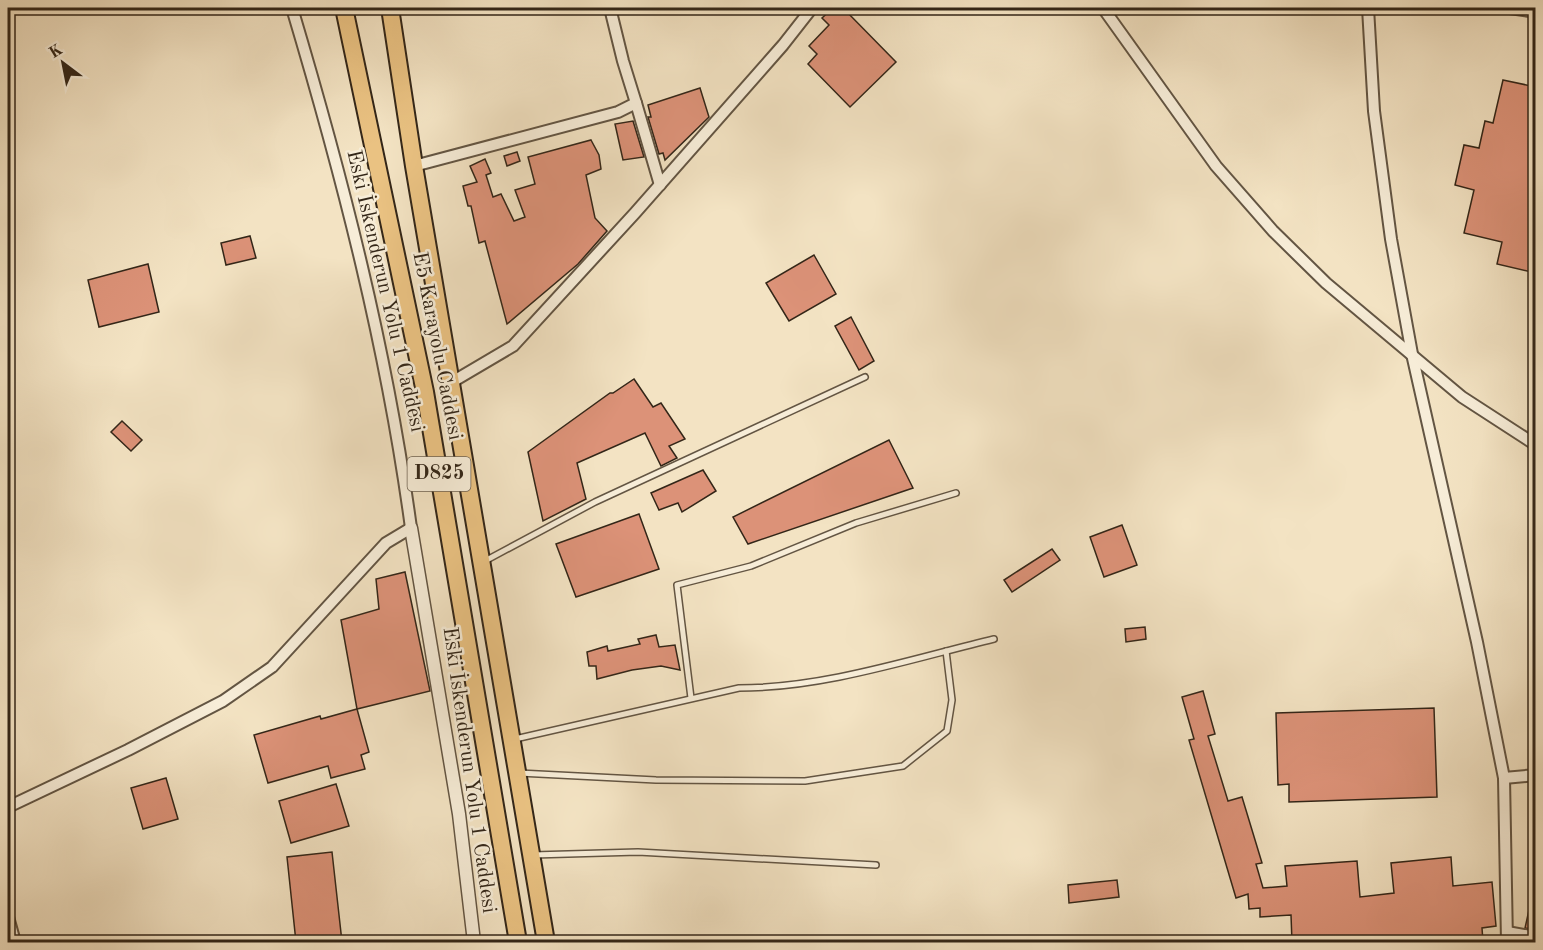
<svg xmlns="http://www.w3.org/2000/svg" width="1543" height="950" viewBox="0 0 1543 950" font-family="'Old Standard TT',serif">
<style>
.building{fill:#dc9278;stroke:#332618;stroke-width:1.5}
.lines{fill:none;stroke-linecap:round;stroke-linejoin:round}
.service-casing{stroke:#635543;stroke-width:8}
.minor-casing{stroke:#635543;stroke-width:14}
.tertiary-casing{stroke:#635543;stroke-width:15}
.trunk-casing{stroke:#332618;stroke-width:20}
.service{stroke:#f7edd8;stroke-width:5}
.minor{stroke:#f7edd8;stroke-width:10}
.tertiary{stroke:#f7edd8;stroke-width:12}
.trunk{stroke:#eac282;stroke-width:16}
.labels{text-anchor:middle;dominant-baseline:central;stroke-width:5;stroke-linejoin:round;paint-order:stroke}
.shield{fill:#f7edd8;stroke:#6e6252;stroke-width:1.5}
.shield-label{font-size:20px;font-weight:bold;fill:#332618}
.street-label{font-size:21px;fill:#332618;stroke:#f7edd8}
</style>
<rect width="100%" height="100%" fill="#f3e3c3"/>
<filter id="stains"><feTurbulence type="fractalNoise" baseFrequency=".00333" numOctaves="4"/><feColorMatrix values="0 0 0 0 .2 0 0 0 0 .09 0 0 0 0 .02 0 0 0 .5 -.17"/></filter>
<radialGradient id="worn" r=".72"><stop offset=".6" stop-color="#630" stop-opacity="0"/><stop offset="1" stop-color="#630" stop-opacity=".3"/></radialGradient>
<g class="building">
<path d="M833,8H843L896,62L850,107L808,64L817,54L809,46L829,25L822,18Z"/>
<path d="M1503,80L1536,87V273L1497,264L1502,242L1464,233L1474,190L1455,185L1464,145L1479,148L1485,121L1493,123Z"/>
<path d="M700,88L709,117L665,160L663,153L659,154L648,117H651L648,105Z"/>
<path d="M633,121L644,157L623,160L615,124Z"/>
<path d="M591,140L599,155L601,169L586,175L595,218L607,231L578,264L507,324L485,241L479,243L471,206H468L463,186L477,182L470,166L485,159L491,173L486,175L493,197L501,194L514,221L525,217L515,190L535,184L528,157Z"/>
<path d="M517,152L520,161L507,166L504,156Z"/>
<path d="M250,236L256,258L226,265L221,243Z"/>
<path d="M814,255L836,294L789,321L766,283Z"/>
<path d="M148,264L159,312L99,327L88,280Z"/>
<path d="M851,317L874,361L859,370L835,326Z"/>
<path d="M634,379L653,407L661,403L685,439L669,446L677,458L661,466L645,433L577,463L586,499L543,521L528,452L610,393H613Z"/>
<path d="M122,421L142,440L131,451L111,432Z"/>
<path d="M889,440L913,488L748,544L733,517Z"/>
<path d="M703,470L716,491L682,512L678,503L659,510L651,493Z"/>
<path d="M639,514L659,569L576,597L556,544Z"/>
<path d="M1122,525L1137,565L1104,577L1090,537Z"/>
<path d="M1052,549L1060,560L1012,592L1004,580Z"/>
<path d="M405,572L430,691L357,709L341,620L379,609L376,579Z"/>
<path d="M1145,627L1146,639L1126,642L1125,629Z"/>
<path d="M656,635L659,647L675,645L680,670L661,666L632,670L597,679L596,666H589L587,652L607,646L608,651L640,644L638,639Z"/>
<path d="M1203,691L1215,734L1208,736L1228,801L1242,797L1262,863L1256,864L1263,888L1287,886L1285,866L1357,861L1360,897L1394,893L1391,863L1451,857L1453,886L1492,882L1496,926L1482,928L1483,942H1292L1291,915L1260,917V908L1249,909L1248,894L1236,898L1189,740L1194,739L1182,697Z"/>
<path d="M1434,708L1437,797L1289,802V784L1278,785L1276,713Z"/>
<path d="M357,709L369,752L361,755L365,769L331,778L328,766L268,783L254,735L320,716L321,719Z"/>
<path d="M166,778L178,819L143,829L131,788Z"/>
<path d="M336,784L349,826L291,843L279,801Z"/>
<path d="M332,852L342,942H296L287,857Z"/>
<path d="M1117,880L1119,897L1069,903L1068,885Z"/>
<path d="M1531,901L1536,902V929L1525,928Z"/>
</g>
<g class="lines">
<g class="service-casing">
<g id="service">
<path d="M83,10L93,8"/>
<path d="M483,562L595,502L865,377"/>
<path d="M691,698L677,585L751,566L856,523L956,493"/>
<path d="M515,739L739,688C824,688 911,659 994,639"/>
<path d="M519,773L656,780L805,781L903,766L947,731L952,700L946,651"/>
<path d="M533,855L638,852L876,865"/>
</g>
</g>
<g class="minor-casing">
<g id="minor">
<path d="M1103,8L1216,166L1273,231L1326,283L1462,397L1536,445"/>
<path d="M1368,8L1374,111L1391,239L1412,354L1477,642L1504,778L1507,942"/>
<path d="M1510,8L1536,12"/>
<path d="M636,103L660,185"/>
<path d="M414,166L618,112L636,103L623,61L610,8"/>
<path d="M452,382L513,346L635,213L783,45L812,8"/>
<path d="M1504,778L1536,775"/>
<path d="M8,807L128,750L223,701L272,667L386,543L411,528C387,350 343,179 292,8"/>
<path d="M8,917L15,942"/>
<path d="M1507,932L1536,937"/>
</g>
</g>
<g class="tertiary-casing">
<path id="tertiary" d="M411,528L459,814L474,942"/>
</g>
<g class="trunk-casing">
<g id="trunk">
<path d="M344,8L425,392L518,942"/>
<path d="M390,8L414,166L546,942"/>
</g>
</g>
<use href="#service" class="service"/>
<use href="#minor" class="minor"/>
<use href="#tertiary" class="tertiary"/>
<use href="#trunk" class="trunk"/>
</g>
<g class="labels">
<rect class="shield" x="407.5" y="457" width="63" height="34" rx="4.5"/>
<g class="shield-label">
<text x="439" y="474">D825</text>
</g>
<g class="street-label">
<text transform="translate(385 291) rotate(77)">Eski İskenderun Yolu 1 Caddesi</text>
<text transform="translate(437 346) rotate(79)">E5 Karayolu Caddesi</text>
<text transform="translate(469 770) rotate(82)">Eski İskenderun Yolu 1 Caddesi</text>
</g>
</g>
<rect width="1543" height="950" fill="none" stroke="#f3e3c3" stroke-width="30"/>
<rect x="9" y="9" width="1525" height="932" fill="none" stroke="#332618" stroke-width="3"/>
<rect x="15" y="15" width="1513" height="920" fill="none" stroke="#332618" stroke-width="1.5"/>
<g transform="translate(63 63) rotate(328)" stroke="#f7edd8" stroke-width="4.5" paint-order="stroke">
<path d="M0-4.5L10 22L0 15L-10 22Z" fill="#332618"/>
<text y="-9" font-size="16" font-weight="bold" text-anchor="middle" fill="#332618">K</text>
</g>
<rect width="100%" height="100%" filter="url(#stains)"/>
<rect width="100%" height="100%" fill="url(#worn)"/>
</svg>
